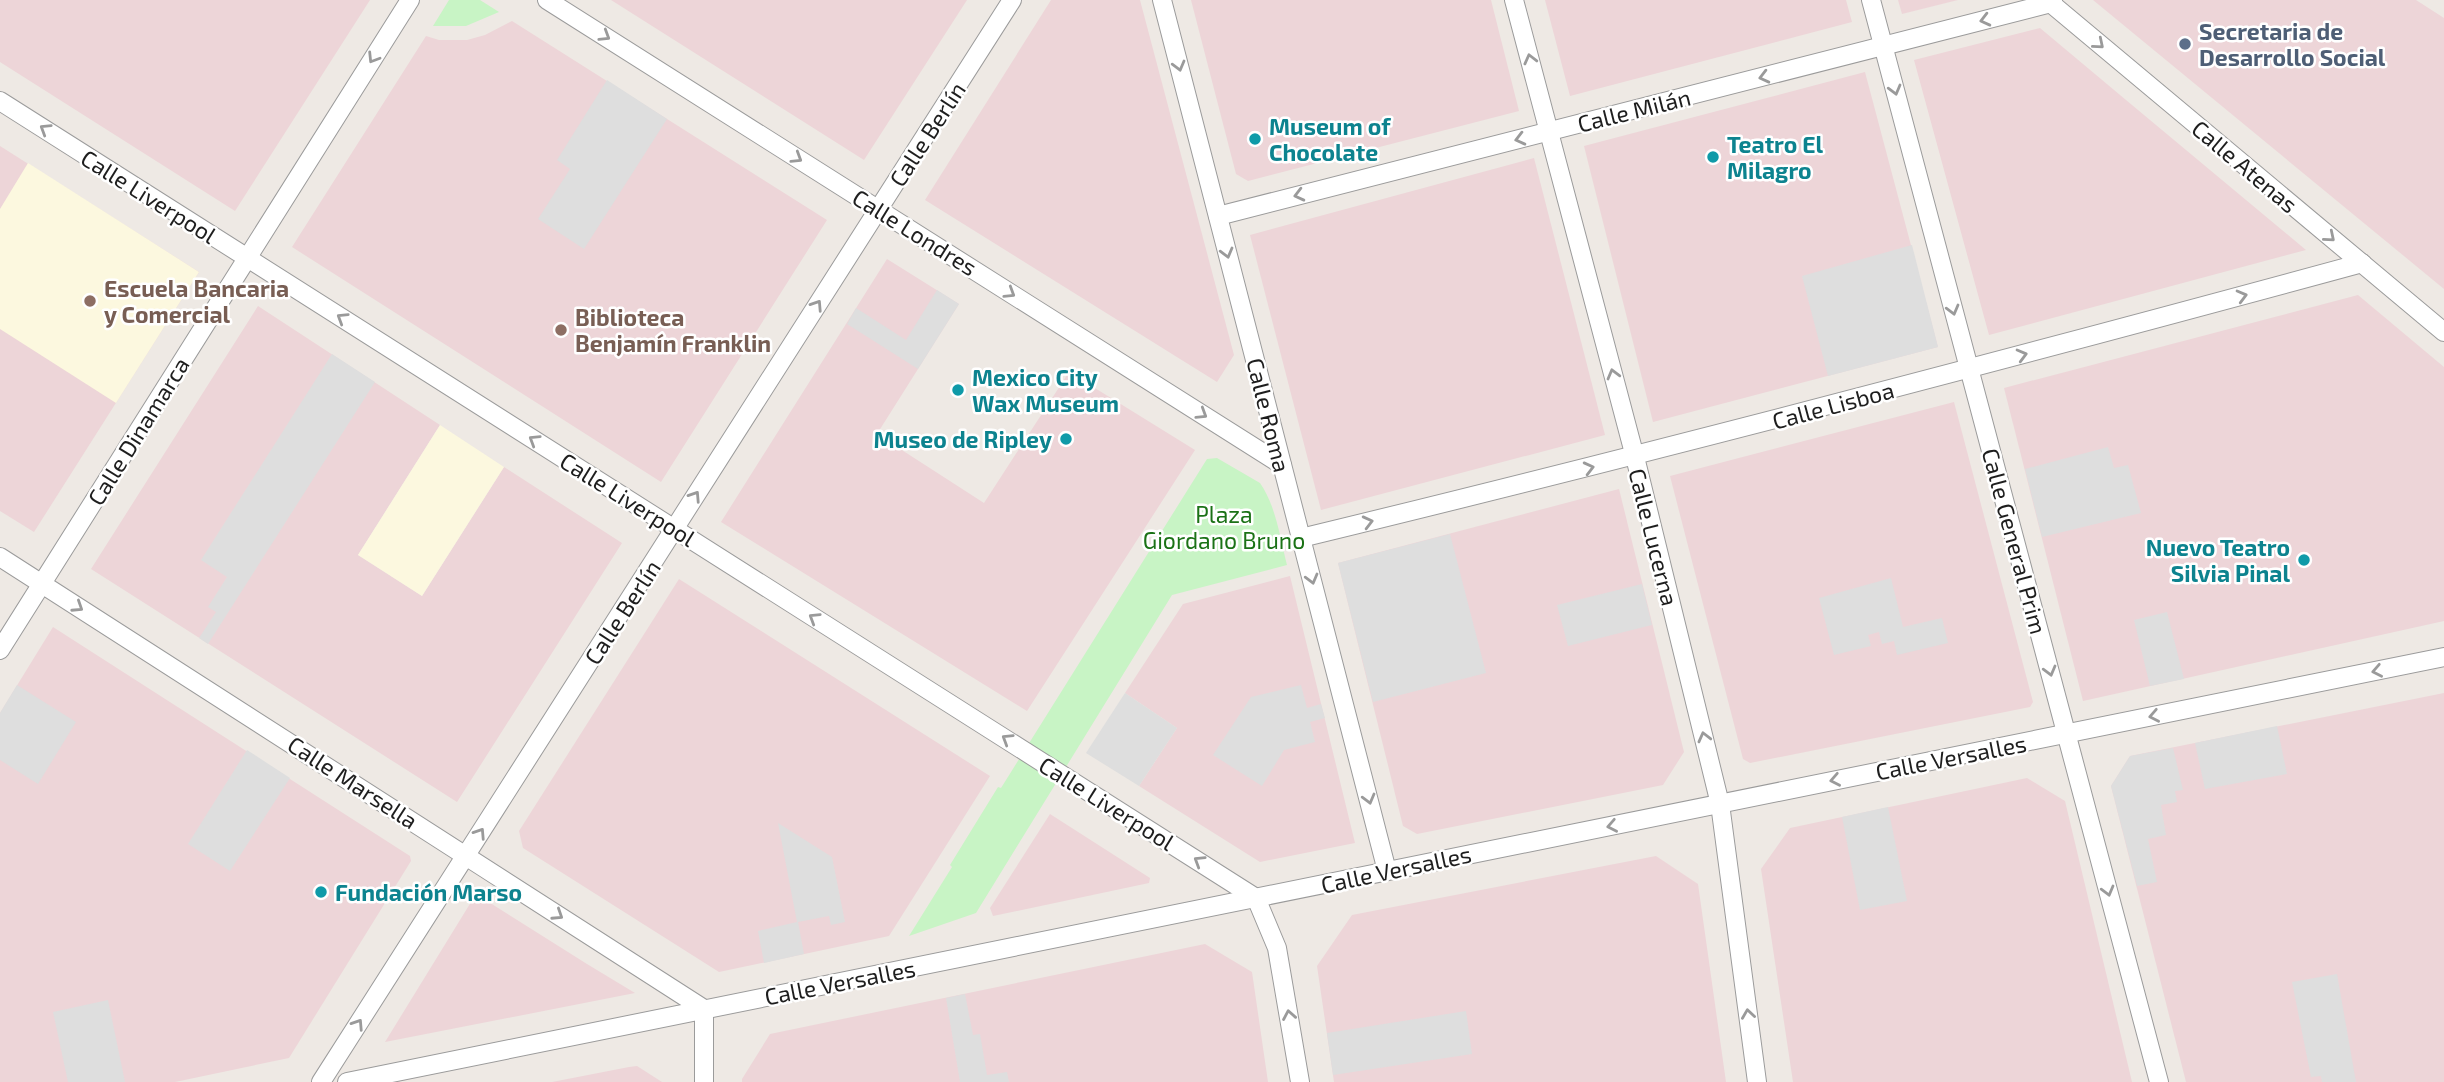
<svg xmlns="http://www.w3.org/2000/svg" width="2444" height="1082" viewBox="0 0 2444 1082" font-family="'Exo 2',sans-serif">
<style>
.commercial{fill:#edd5d8}
.education{fill:#fcf8df}
.park{fill:#c8f4c5}
.parking{fill:#dedede}
.lines{fill:none;stroke-linecap:round;stroke-linejoin:round}
.minor-casing{stroke:#9b9b9b;stroke-width:20}
.minor{stroke:#fff;stroke-width:18}
.oneway{stroke:#9a9a9a}
.service-dot{fill:#5c6f8a;stroke:#fff;stroke-width:2.5}
.culture-dot{fill:#0f9aa8;stroke:#fff;stroke-width:2.5}
.education-dot{fill:#8d6e63;stroke:#fff;stroke-width:2.5}
.labels{text-anchor:middle;dominant-baseline:central;stroke-width:5;stroke-linejoin:round;paint-order:stroke}
.service-label{font-size:23px;font-weight:bold;fill:#4e5e75;stroke:#fff;text-anchor:start}
.street-label{font-size:23px;fill:#1e1e1e;stroke:#fff}
.culture-label{font-size:23px;font-weight:bold;fill:#0d838f;stroke:#fff;text-anchor:start}
.education-label{font-size:23px;font-weight:bold;fill:#785e54;stroke:#fff;text-anchor:start}
.park-label{font-size:23px;fill:#1b7216;stroke:#fff}
</style>
<rect width="100%" height="100%" fill="#eee9e4"/>
<g class="commercial">
<path d="M0,0H370L235,211L0,62Z"/>
<path d="M611,0H967L864,160Z"/>
<path d="M1051,0H1140L1234,355L1217,382L925,200Z"/>
<path d="M1191,0H1491L1519,111L1248,181L1236,174Z"/>
<path d="M1545,0H1846L1852,22L1570,96Z"/>
<path d="M1898,0H1958L1902,14Z"/>
<path d="M2093,0H2416L2444,18V289Z"/>
<path d="M512,21L827,220L661,482L292,247L426,36L439,40H467L485,35Z"/>
<path d="M2040,28L2126,100L2306,250L1989,335L1914,60Z"/>
<path d="M1865,72L1938,347L1653,422L1584,146Z"/>
<path d="M0,146L199,272L34,532L0,511Z"/>
<path d="M1534,158L1605,435L1321,510L1250,235Z"/>
<path d="M887,259L959,304L877,434L984,503L1069,372L1195,450L1027,711L721,522Z"/>
<path d="M2358,295L2444,367V621L2083,701L2004,388Z"/>
<path d="M258,306L440,425L358,555L422,596L504,467L622,543L457,802L91,569Z"/>
<path d="M1954,402L2033,702L2030,707L1750,763L1743,759L1670,476Z"/>
<path d="M1619,489L1684,752L1663,785L1417,834L1403,826L1338,563Z"/>
<path d="M1290,576L1355,843L1260,862L1139,786L1177,728L1125,693L1183,604Z"/>
<path d="M679,579L990,776L889,936L719,972L523,848L519,831Z"/>
<path d="M53,627L410,856L411,861L289,1058L175,1082H0V713Z"/>
<path d="M2444,693V1082H2186L2111,786L2130,756Z"/>
<path d="M2027,778L2065,801L2132,1082H1793L1761,869L1790,828Z"/>
<path d="M1050,814L1150,878L1149,883L993,916L990,908Z"/>
<path d="M1656,856L1698,884L1726,1082H1334L1317,966L1352,915Z"/>
<path d="M476,894L587,964L635,993L385,1042Z"/>
<path d="M1205,944L1252,972L1268,1082H742V1079L770,1034Z"/>
<path d="M637,1066L662,1082H552L629,1067Z"/>
</g>
<g class="education">
<path d="M28,163L199,272L116,403L0,329V209Z"/>
<path d="M440,425L504,467L422,596L358,555Z"/>
</g>
<g class="park">
<path d="M449,0H480L499,12L466,26H433Z"/>
<path d="M1217,458L1260,483C1276,506 1280,538 1287,565L1172,595L976,913L909,936L952,867L950,865L998,787L1001,788L1207,459Z"/>
</g>
<g class="parking">
<path d="M607,80L667,119L584,249L538,219L570,169L557,160Z"/>
<path d="M1912,245L1938,347L1828,376L1802,276Z"/>
<path d="M937,290L959,304L918,369L847,324L856,308L906,340Z"/>
<path d="M332,354L375,382L208,644L199,638L216,612L208,607L227,577L201,560Z"/>
<path d="M2108,447L2114,468L2128,465L2141,513L2042,537L2025,469Z"/>
<path d="M1450,534L1486,673L1373,702L1338,563Z"/>
<path d="M1891,578L1903,627L1942,618L1948,643L1897,655L1894,641L1882,644L1879,632L1868,635L1871,646L1834,655L1819,598Z"/>
<path d="M1642,584L1652,625L1568,646L1557,605Z"/>
<path d="M2167,612L2184,679L2150,686L2134,620Z"/>
<path d="M17,685L76,722L38,784L0,760V713Z"/>
<path d="M1301,685L1307,708L1321,704L1325,718L1310,722L1315,742L1284,750L1262,786L1213,755L1251,697Z"/>
<path d="M1125,693L1177,728L1139,786L1086,753Z"/>
<path d="M2277,726L2287,774L2205,789L2195,743Z"/>
<path d="M2173,748L2183,790L2175,791L2177,802L2161,805L2166,835L2148,839L2157,882L2137,886L2111,786L2130,756Z"/>
<path d="M247,750L290,778L230,871L188,844Z"/>
<path d="M1888,807L1907,901L1860,910L1842,817Z"/>
<path d="M778,823L832,857L845,922L831,925L829,916L798,922L804,954L764,963L758,931L797,922Z"/>
<path d="M2337,974L2356,1082H2322L2321,1076L2311,1077L2292,982Z"/>
<path d="M965,994L973,1035L980,1034L987,1075L1007,1072L1009,1082H960L946,998Z"/>
<path d="M108,1000L125,1082H68L53,1012Z"/>
<path d="M1466,1011L1472,1054L1333,1075L1327,1033Z"/>
</g>
<g class="lines">
<g class="minor-casing">
<g id="minor">
<path d="M547,0L1282,465"/>
<path d="M1162,0L1387,871"/>
<path d="M1514,0L1635,457L1720,804L1757,1082"/>
<path d="M1871,0L2159,1082"/>
<path d="M2047,0L2444,332"/>
<path d="M0,101L1256,898L1277,948L1300,1082"/>
<path d="M1218,216L2051,3L2053,0"/>
<path d="M1301,538C1656,452 2009,359 2362,263"/>
<path d="M0,557L704,1009V1082"/>
<path d="M0,650L410,0"/>
<path d="M321,1082L1012,0"/>
<path d="M347,1082L2444,657"/>
</g>
</g>
<use href="#minor" class="minor"/>
</g>
<defs><path id="oneway-chevron" d="M-2-3.5L2.5 0L-2 3.5" fill="none" stroke-width="1.6" stroke-linecap="round" stroke-linejoin="round" transform="scale(1.75)"/></defs>
<g class="oneway">
<use href="#oneway-chevron" transform="translate(1985 20) rotate(166)"/>
<use href="#oneway-chevron" transform="translate(605 36) rotate(32)"/>
<use href="#oneway-chevron" transform="translate(2099 44) rotate(40)"/>
<use href="#oneway-chevron" transform="translate(373 58) rotate(122)"/>
<use href="#oneway-chevron" transform="translate(1530 59) rotate(-104)"/>
<use href="#oneway-chevron" transform="translate(1179 66) rotate(75)"/>
<use href="#oneway-chevron" transform="translate(1764 77) rotate(166)"/>
<use href="#oneway-chevron" transform="translate(1895 90) rotate(75)"/>
<use href="#oneway-chevron" transform="translate(45 129) rotate(-148)"/>
<use href="#oneway-chevron" transform="translate(1520 139) rotate(166)"/>
<use href="#oneway-chevron" transform="translate(797 158) rotate(32)"/>
<use href="#oneway-chevron" transform="translate(1299 195) rotate(166)"/>
<use href="#oneway-chevron" transform="translate(2330 237) rotate(40)"/>
<use href="#oneway-chevron" transform="translate(1227 253) rotate(75)"/>
<use href="#oneway-chevron" transform="translate(1010 293) rotate(32)"/>
<use href="#oneway-chevron" transform="translate(2242 296) rotate(-15)"/>
<use href="#oneway-chevron" transform="translate(817 305) rotate(-57)"/>
<use href="#oneway-chevron" transform="translate(1953 310) rotate(75)"/>
<use href="#oneway-chevron" transform="translate(342 318) rotate(-148)"/>
<use href="#oneway-chevron" transform="translate(2022 355) rotate(-15)"/>
<use href="#oneway-chevron" transform="translate(1613 374) rotate(-105)"/>
<use href="#oneway-chevron" transform="translate(1202 414) rotate(32)"/>
<use href="#oneway-chevron" transform="translate(534 440) rotate(-148)"/>
<use href="#oneway-chevron" transform="translate(1589 468) rotate(-14)"/>
<use href="#oneway-chevron" transform="translate(695 496) rotate(-57)"/>
<use href="#oneway-chevron" transform="translate(1368 522) rotate(-14)"/>
<use href="#oneway-chevron" transform="translate(1312 579) rotate(75)"/>
<use href="#oneway-chevron" transform="translate(78 607) rotate(33)"/>
<use href="#oneway-chevron" transform="translate(814 618) rotate(-148)"/>
<use href="#oneway-chevron" transform="translate(2050 671) rotate(75)"/>
<use href="#oneway-chevron" transform="translate(2377 671) rotate(169)"/>
<use href="#oneway-chevron" transform="translate(2154 716) rotate(169)"/>
<use href="#oneway-chevron" transform="translate(1704 737) rotate(-104)"/>
<use href="#oneway-chevron" transform="translate(1007 739) rotate(-148)"/>
<use href="#oneway-chevron" transform="translate(1835 780) rotate(169)"/>
<use href="#oneway-chevron" transform="translate(1369 799) rotate(75)"/>
<use href="#oneway-chevron" transform="translate(1612 826) rotate(169)"/>
<use href="#oneway-chevron" transform="translate(480 833) rotate(-57)"/>
<use href="#oneway-chevron" transform="translate(1199 861) rotate(-148)"/>
<use href="#oneway-chevron" transform="translate(2108 891) rotate(75)"/>
<use href="#oneway-chevron" transform="translate(558 915) rotate(33)"/>
<use href="#oneway-chevron" transform="translate(1748 1014) rotate(-98)"/>
<use href="#oneway-chevron" transform="translate(1289 1015) rotate(-100)"/>
<use href="#oneway-chevron" transform="translate(358 1024) rotate(-57)"/>
</g>
<circle class="service-dot" cx="2185" cy="44" r="7"/>
<g class="culture-dot">
<circle cx="1255" cy="139" r="7"/>
<circle cx="1713" cy="157" r="7"/>
<circle cx="958" cy="390" r="7"/>
<circle cx="1066" cy="439" r="7"/>
<circle cx="2304" cy="560" r="7"/>
<circle cx="321" cy="892" r="7"/>
</g>
<g class="education-dot">
<circle cx="90" cy="301" r="7"/>
<circle cx="561" cy="330" r="7"/>
</g>
<g class="labels">
<g class="service-label">
<text x="2199" y="31">Secretaria de<tspan x="2199" dy="26">Desarrollo Social</tspan></text>
</g>
<g class="street-label">
<text transform="translate(1634 110) rotate(-14)">Calle Milán</text>
<text transform="translate(927 134) rotate(-57)">Calle Berlín</text>
<text transform="translate(2245 166) rotate(40)">Calle Atenas</text>
<text transform="translate(149 196) rotate(32)">Calle Liverpool</text>
<text transform="translate(915 232) rotate(32)">Calle Londres</text>
<text transform="translate(1833 405) rotate(-15)">Calle Lisboa</text>
<text transform="translate(1269 415) rotate(76)">Calle Roma</text>
<text transform="translate(138 431) rotate(-58)">Calle Dinamarca</text>
<text transform="translate(628 499) rotate(32)">Calle Liverpool</text>
<text transform="translate(1654 537) rotate(76)">Calle Lucerna</text>
<text transform="translate(2015 541) rotate(75)">Calle General Prim</text>
<text transform="translate(622 612) rotate(-57)">Calle Berlín</text>
<text transform="translate(1951 757) rotate(-11)">Calle Versalles</text>
<text transform="translate(353 782) rotate(33)">Calle Marsella</text>
<text transform="translate(1107 803) rotate(32)">Calle Liverpool</text>
<text transform="translate(1396 869) rotate(-12)">Calle Versalles</text>
<text transform="translate(840 982) rotate(-11)">Calle Versalles</text>
</g>
<g class="culture-label">
<text x="1269" y="126">Museum of<tspan x="1269" dy="26">Chocolate</tspan></text>
<text x="1727" y="144">Teatro El<tspan x="1727" dy="26">Milagro</tspan></text>
<text x="972" y="377">Mexico City<tspan x="972" dy="26">Wax Museum</tspan></text>
<text x="1052" y="439" text-anchor="end">Museo de Ripley</text>
<text x="2290" y="547" text-anchor="end">Nuevo Teatro<tspan x="2290" dy="26">Silvia Pinal</tspan></text>
<text x="335" y="892">Fundación Marso</text>
</g>
<g class="education-label">
<text x="104" y="288">Escuela Bancaria<tspan x="104" dy="26">y Comercial</tspan></text>
<text x="575" y="317">Biblioteca<tspan x="575" dy="26">Benjamín Franklin</tspan></text>
</g>
<g class="park-label">
<text x="1224" y="514">Plaza<tspan x="1224" dy="26">Giordano Bruno</tspan></text>
</g>
</g>
</svg>
